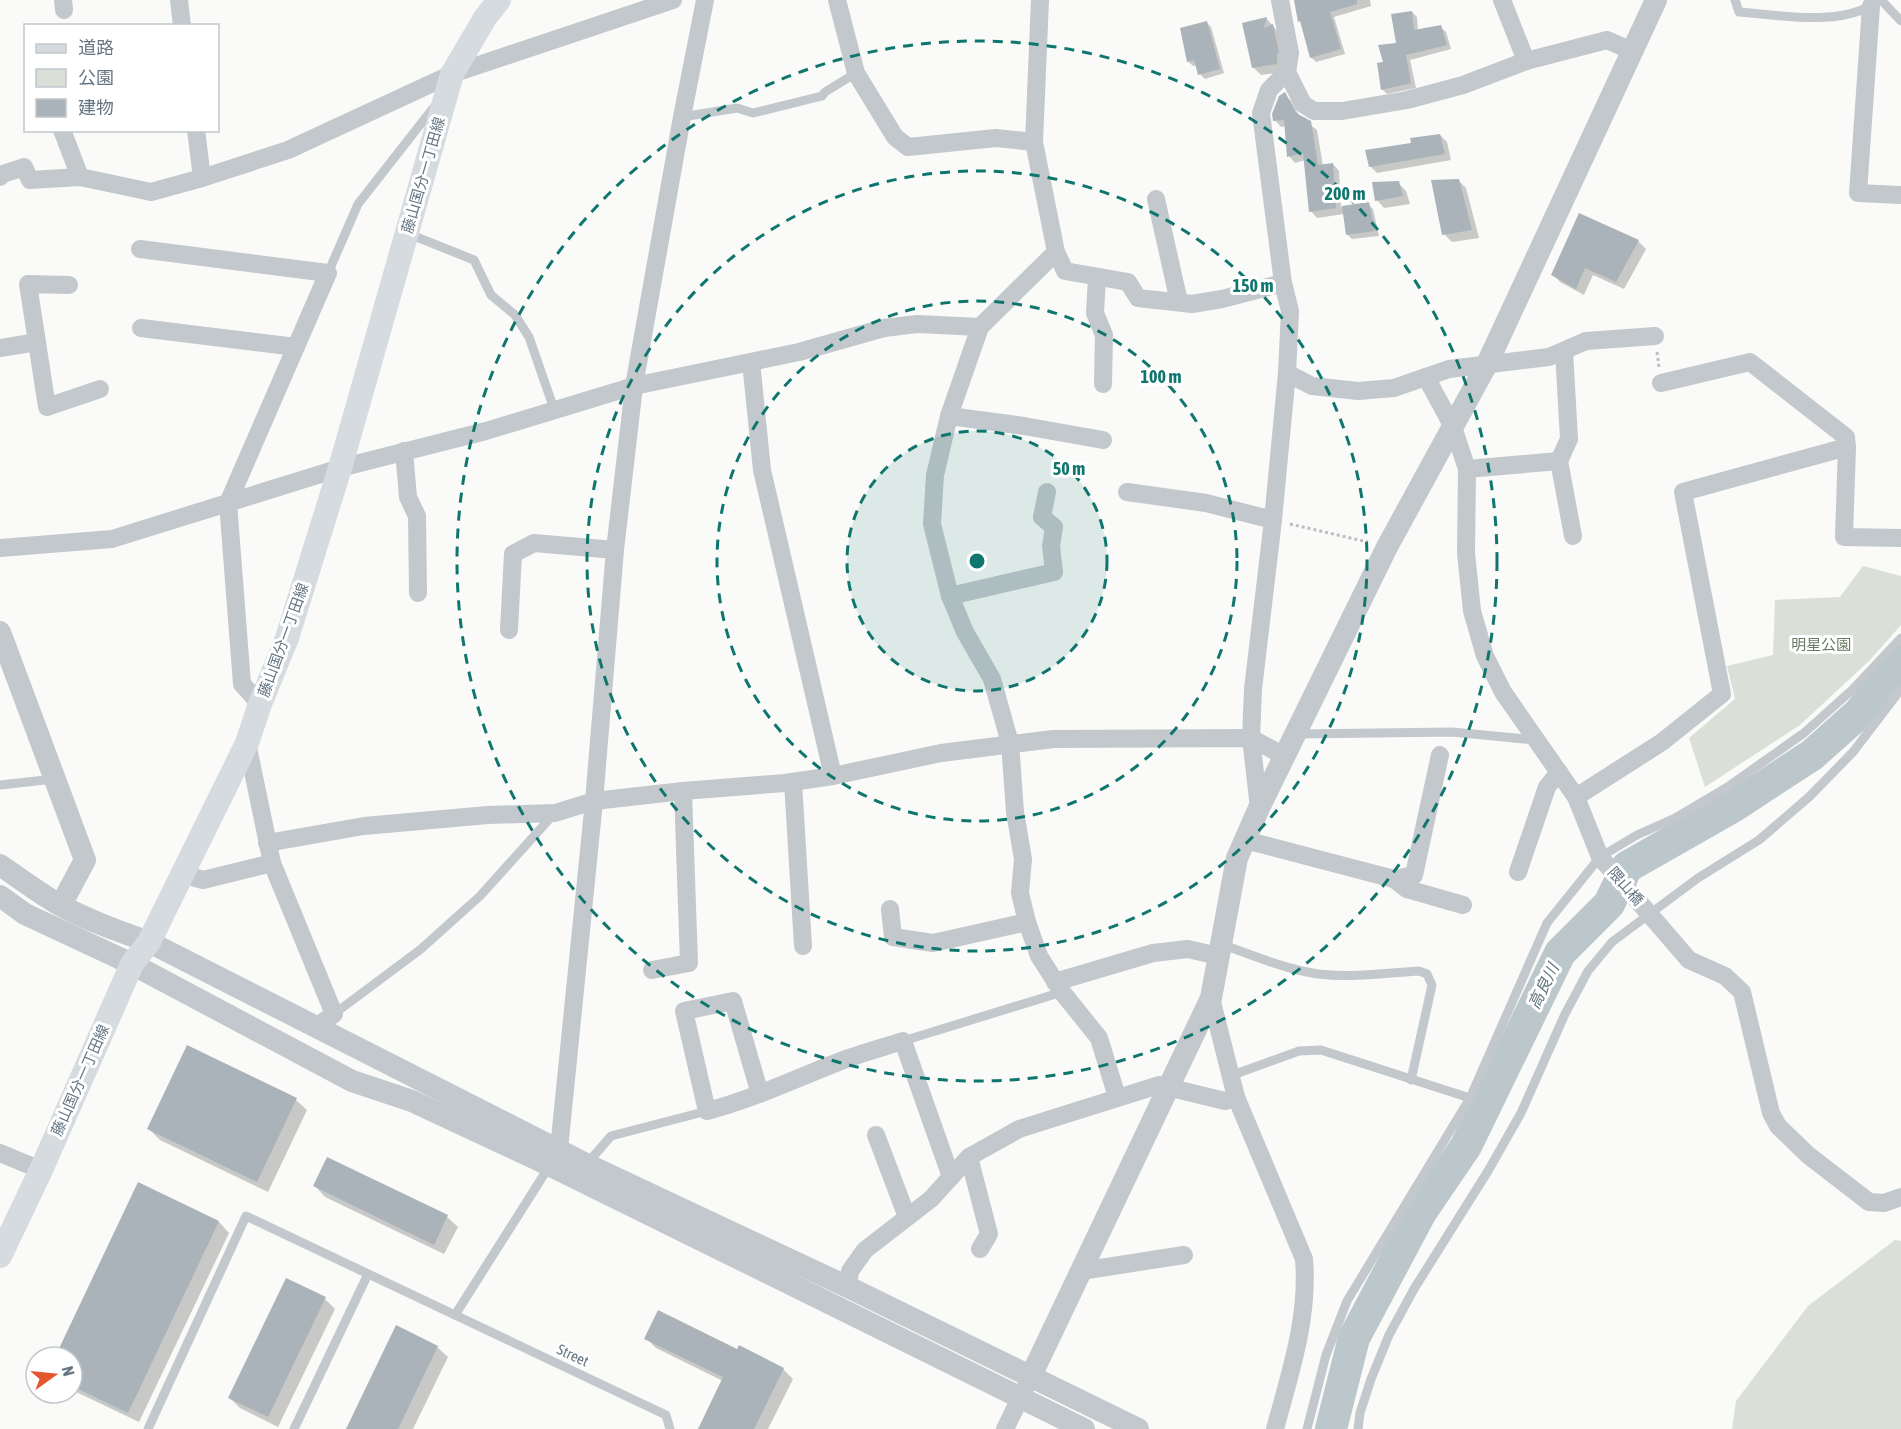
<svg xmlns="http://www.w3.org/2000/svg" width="1901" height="1429" viewBox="0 0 1901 1429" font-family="'Asap Condensed','Noto Sans JP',sans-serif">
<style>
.green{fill:#dadfd7}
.shadow{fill:#0003}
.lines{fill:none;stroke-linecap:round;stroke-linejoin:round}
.river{stroke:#bbc7cb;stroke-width:32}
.building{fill:#aab3b9}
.path{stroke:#bbbfc2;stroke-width:3;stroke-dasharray:3 3;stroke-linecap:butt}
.service{stroke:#c3c8cc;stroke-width:9}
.minor{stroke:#c3c8cc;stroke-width:18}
.tertiary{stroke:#c3c8cc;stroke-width:22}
.secondary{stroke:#d6dbdf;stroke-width:24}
.ring{fill:none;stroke:#0f766e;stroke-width:3;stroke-dasharray:10 8}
.labels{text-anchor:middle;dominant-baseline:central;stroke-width:6;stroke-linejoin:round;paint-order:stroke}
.street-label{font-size:15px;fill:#657683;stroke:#fff}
.park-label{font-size:15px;fill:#687a64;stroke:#fff}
.water-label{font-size:16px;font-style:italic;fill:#60757c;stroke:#fff}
.centre{fill:#0f766e;stroke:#fff;stroke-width:3}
.ring-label{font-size:18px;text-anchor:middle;font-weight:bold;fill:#0f766e;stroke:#fff;stroke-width:6;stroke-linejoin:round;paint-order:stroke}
</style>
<rect width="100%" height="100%" fill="#fafaf8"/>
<g class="green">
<path d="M1863,566L1901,576V625L1869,661L1800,725L1705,787L1689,738L1735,699L1727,666L1773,655L1775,600L1840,597Z"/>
<path d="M1895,1240L1901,1241V1429H1732L1736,1401L1808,1306Z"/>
</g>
<g class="shadow">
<path d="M1296,0H1370L1371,6L1334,17L1345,54L1316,62L1311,57Z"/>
<path d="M1412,12L1417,17L1418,31L1441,27L1446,32L1451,49L1410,60L1416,88L1387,94L1382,89L1385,64L1398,44Z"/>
<path d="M1266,18L1280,34L1284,72L1261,75L1253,67Z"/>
<path d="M1206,22L1211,27L1224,73L1205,79L1200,74L1197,65L1193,66L1188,61Z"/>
<path d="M1284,94L1291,101L1300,117L1317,130L1323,166L1333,164L1339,171L1341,207L1368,204L1373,209L1379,236L1352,239L1347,234L1344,214L1317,218L1311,211L1305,160L1295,163L1289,156L1286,126L1281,127L1275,120Z"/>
<path d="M1440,135L1447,142L1451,160L1377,173L1370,166L1413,144Z"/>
<path d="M1458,180L1466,188L1479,238L1452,242L1444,234Z"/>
<path d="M1398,183L1406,191L1410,204L1384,208L1377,200Z"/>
<path d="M1638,241L1646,249L1624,289L1593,275L1584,295L1560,282L1553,274Z"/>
<path d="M188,1047L296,1100L307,1110L268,1192L160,1140L149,1129Z"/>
<path d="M139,1184L219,1222L229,1233L139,1422L72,1390V1357H56Z"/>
<path d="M315,1186L447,1217L458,1227L444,1254L325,1197Z"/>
<path d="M325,1299L335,1309L278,1427L240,1408L230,1398Z"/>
<path d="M646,1338L738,1351L783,1369L793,1379L768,1429H704L723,1381L656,1348Z"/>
<path d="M437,1347L448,1357L413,1429H348Z"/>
</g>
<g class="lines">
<path class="river" d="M1331,1429L1354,1338L1421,1212L1466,1146L1560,953L1609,904L1627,867L1734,806L1812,755L1858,714L1901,661"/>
</g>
<g class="building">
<path d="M1294,0H1357V4L1330,12L1341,49L1310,58L1300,21L1298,22Z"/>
<path d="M1412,11L1414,30L1441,25L1447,45L1406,55L1411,83L1381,90L1377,63L1383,62L1378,45L1396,43L1391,14Z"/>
<path d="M1267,17L1264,28L1273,24L1279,53L1277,54V64L1252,68L1242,23Z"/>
<path d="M1207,21L1220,69L1198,75L1194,60L1187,62L1180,28Z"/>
<path d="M1285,92L1296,113L1311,121L1318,165L1333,163L1336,208L1309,212L1303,153L1287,157L1284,120L1273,121L1272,114L1279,96Z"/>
<path d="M1440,134L1445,154L1369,167L1365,150L1411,143L1410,138Z"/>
<path d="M1459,179L1472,230L1442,235L1431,180Z"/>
<path d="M1399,181L1403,196L1375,201L1372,182Z"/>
<path d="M1369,202L1375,231L1346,235L1342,206Z"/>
<path d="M1579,213L1639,240L1616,282L1585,268L1576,289L1551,275Z"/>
<path d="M187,1045L297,1098L257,1182L147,1129Z"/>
<path d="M327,1157L448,1215L434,1245L313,1186Z"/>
<path d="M138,1182L219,1221L128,1413L72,1386V1357H55Z"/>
<path d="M286,1278L326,1297L268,1417L228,1398Z"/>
<path d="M658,1310L737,1349L739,1345L784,1368L754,1429H698L723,1377L644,1339Z"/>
<path d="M396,1325L438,1346L398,1429H346Z"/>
</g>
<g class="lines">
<g class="path">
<path d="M1657,352L1659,367"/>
<path d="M1290,524L1368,542"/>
</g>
<g class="service">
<path d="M1735,0L1739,12C1779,15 1846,28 1878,0"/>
<path d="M1881,0L1901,21"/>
<path d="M682,117L737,108L753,113L822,96L825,92L856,73"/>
<path d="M409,234L474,260L491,295L515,315L529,337L554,409"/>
<path d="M328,273L358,204L434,107"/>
<path d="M1298,734L1452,732L1535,740"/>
<path d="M0,785L54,779"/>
<path d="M1221,944C1252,955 1284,969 1318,974C1351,978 1386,973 1419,971L1427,974L1432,985L1411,1080"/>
<path d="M334,1014L421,949L480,896L553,815"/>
<path d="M903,1041L1062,992"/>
<path d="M1230,1076L1299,1051L1321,1050L1470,1098"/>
<path d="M588,1165L592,1158L611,1136L707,1111"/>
<path d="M455,1315L550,1165"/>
<path d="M148,1429L246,1216L666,1415L670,1429"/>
<path d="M294,1429L368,1274"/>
<path d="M1307,1429L1326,1355L1347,1301L1470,1098L1547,923L1600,857L1637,835L1675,818L1729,786L1804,733L1852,690L1901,638"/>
<path d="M1358,1429L1360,1413L1371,1379L1389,1335L1414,1289L1488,1171L1521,1113L1565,1014L1588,971L1612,942L1698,878L1759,840L1809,797L1853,752L1901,689"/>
</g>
<g class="minor">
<path d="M63,0L64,10"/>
<path d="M179,0L182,26"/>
<path d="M837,0L856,73L895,137L908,147L996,138L1034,142"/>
<path d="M1040,0L1034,142L1056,252L1065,271L1128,282L1138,298L1192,304L1222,299L1283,283"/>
<path d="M1280,0L1290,53L1287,72L1303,104L1314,111H1342L1407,100L1463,85L1526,61L1607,40L1632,51"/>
<path d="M1502,0L1526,61"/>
<path d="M1871,6L1858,193L1901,195"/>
<path d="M62,130L80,177"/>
<path d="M196,130L202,178"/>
<path d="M0,177L3,174L24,167L30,180L80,177L151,192L202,178L288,150L452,74L673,0"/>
<path d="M1156,199L1179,302"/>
<path d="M140,249L328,273L228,503L242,684L260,704"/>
<path d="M1056,252L980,327L949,416L935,475L932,524L950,596L965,632L992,679L1010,743L1015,812L1023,859L1020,893L1027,922L1039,956L1062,992L1099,1038L1117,1097"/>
<path d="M1097,277L1095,313L1104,335L1103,384"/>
<path d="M69,285L28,284L47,407L100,389"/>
<path d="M141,328L296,347"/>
<path d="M0,348L37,342"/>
<path d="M1564,351L1569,439L1559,461L1573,536"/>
<path d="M751,362L762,470L833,776"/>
<path d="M1287,373L1312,386L1358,391L1394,388L1449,369L1549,357L1586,341L1655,336"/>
<path d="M1426,377L1453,427L1467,469L1466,553L1472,611L1485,656L1503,692L1576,797L1600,857L1689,960L1725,976L1742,992L1771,1113L1778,1126L1808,1155L1869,1202L1884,1203L1901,1197"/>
<path d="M1661,383L1750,362L1846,437L1847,447"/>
<path d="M949,416L1024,426L1103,440"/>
<path d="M404,451L408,497L417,516L418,593"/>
<path d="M1467,469L1559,461"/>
<path d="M1127,492L1206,503L1273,520"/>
<path d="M0,548L112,539L340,468L486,431L634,386L799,352L884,328L917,324L980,327"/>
<path d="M950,596L1054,572L1051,546L1054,527L1042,517L1047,492"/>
<path d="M509,630L513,554L534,543L615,550"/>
<path d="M247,743L272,863L334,1014L316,1027"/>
<path d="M793,782L803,946"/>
<path d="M1576,797L1662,742L1722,694L1683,492L1847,447L1844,537L1901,538"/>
<path d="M1259,808L1251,738L1253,689L1273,520L1287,373L1290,311L1283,283L1261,113L1269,90L1287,72"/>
<path d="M1245,840L1394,879L1407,889L1463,905"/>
<path d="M267,843L364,826L488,815L555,813L594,801L683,791L785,783L833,776L941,753L1053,739L1251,738L1284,756"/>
<path d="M1518,872L1547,787L1559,772"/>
<path d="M182,874L203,880L272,863"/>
<path d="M1394,879L1414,875L1440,755"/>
<path d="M890,909L893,937L933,943L1027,922"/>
<path d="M652,970L689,963L683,791"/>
<path d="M1055,982L1153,953L1188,949L1218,956"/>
<path d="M1211,998L1236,1097"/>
<path d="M760,1094L733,1001L684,1011L707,1111C756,1098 799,1077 846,1059C865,1052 884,1047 903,1041L951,1177"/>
<path d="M876,1135L907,1217"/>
<path d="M559,1149L594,801L615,550L634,386L682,117L705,0"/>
<path d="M0,1153L41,1170"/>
<path d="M969,1157L989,1234L980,1249"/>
<path d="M1081,1271L1184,1255"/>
<path d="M848,1287L850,1271L865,1250L931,1199L969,1157L1019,1129L1159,1085L1225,1101L1236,1097L1304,1259C1309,1318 1290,1373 1275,1429"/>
<path d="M1005,1429L1031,1376"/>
</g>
<g class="tertiary">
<path d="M0,632L85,860L61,905"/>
<path d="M0,865C19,878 38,892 58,904C87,920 118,931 149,942L588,1165L848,1287L1138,1429"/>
<path d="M0,896L25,914L132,964L352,1081L412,1101L549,1165L1084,1429"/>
<path d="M1031,1376L1211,998L1237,858L1259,808L1387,547L1487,364L1656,0"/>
</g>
<path class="secondary" d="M0,1256L41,1170L132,964L149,942L247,743L260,704L287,638L340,468L452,74L485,18L499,0"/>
</g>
<circle cx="977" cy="561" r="130" fill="#0f766e" fill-opacity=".12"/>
<g class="ring">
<circle cx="977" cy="561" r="130"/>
<circle cx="977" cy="561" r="260"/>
<circle cx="977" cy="561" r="390"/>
<circle cx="977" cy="561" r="520"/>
</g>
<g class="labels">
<g class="street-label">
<text transform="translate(423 175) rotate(-74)">藤山国分一丁田線</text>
<text transform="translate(283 640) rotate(-70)">藤山国分一丁田線</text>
<text transform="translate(1626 886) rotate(49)">隈山橋</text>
<text transform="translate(80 1080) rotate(-66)">藤山国分一丁田線</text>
<text transform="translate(573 1355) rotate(25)">Street</text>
</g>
<g class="park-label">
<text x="1821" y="644">明星公園</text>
</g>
<g class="water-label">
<text transform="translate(1543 986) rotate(-64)">高良川</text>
</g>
</g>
<circle cx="977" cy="561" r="9" class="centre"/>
<g class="ring-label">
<text x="1345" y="200">200 m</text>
<text x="1253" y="292">150 m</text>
<text x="1161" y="383">100 m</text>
<text x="1069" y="475">50 m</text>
</g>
<rect x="24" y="24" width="195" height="108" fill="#ffffff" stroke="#c1c8cd" stroke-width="1.5"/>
<rect x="36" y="44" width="30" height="9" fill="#d6dbdf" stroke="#c1c8cd" stroke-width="1.5"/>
<text x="78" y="54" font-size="18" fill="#657683">道路</text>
<rect x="36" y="69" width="30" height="18" fill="#dadfd7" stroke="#c1c8cd" stroke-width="1.5"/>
<text x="78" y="84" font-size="18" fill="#657683">公園</text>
<rect x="36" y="99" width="30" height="18" fill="#aab3b9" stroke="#c1c8cd" stroke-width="1.5"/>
<text x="78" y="114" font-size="18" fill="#657683">建物</text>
<g transform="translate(54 1375) rotate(75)"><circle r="28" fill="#ffffff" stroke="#c1c8cd" stroke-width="1.5"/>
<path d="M0-4.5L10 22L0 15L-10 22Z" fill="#e4572e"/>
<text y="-9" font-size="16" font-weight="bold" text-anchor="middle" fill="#657683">N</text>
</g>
</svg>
